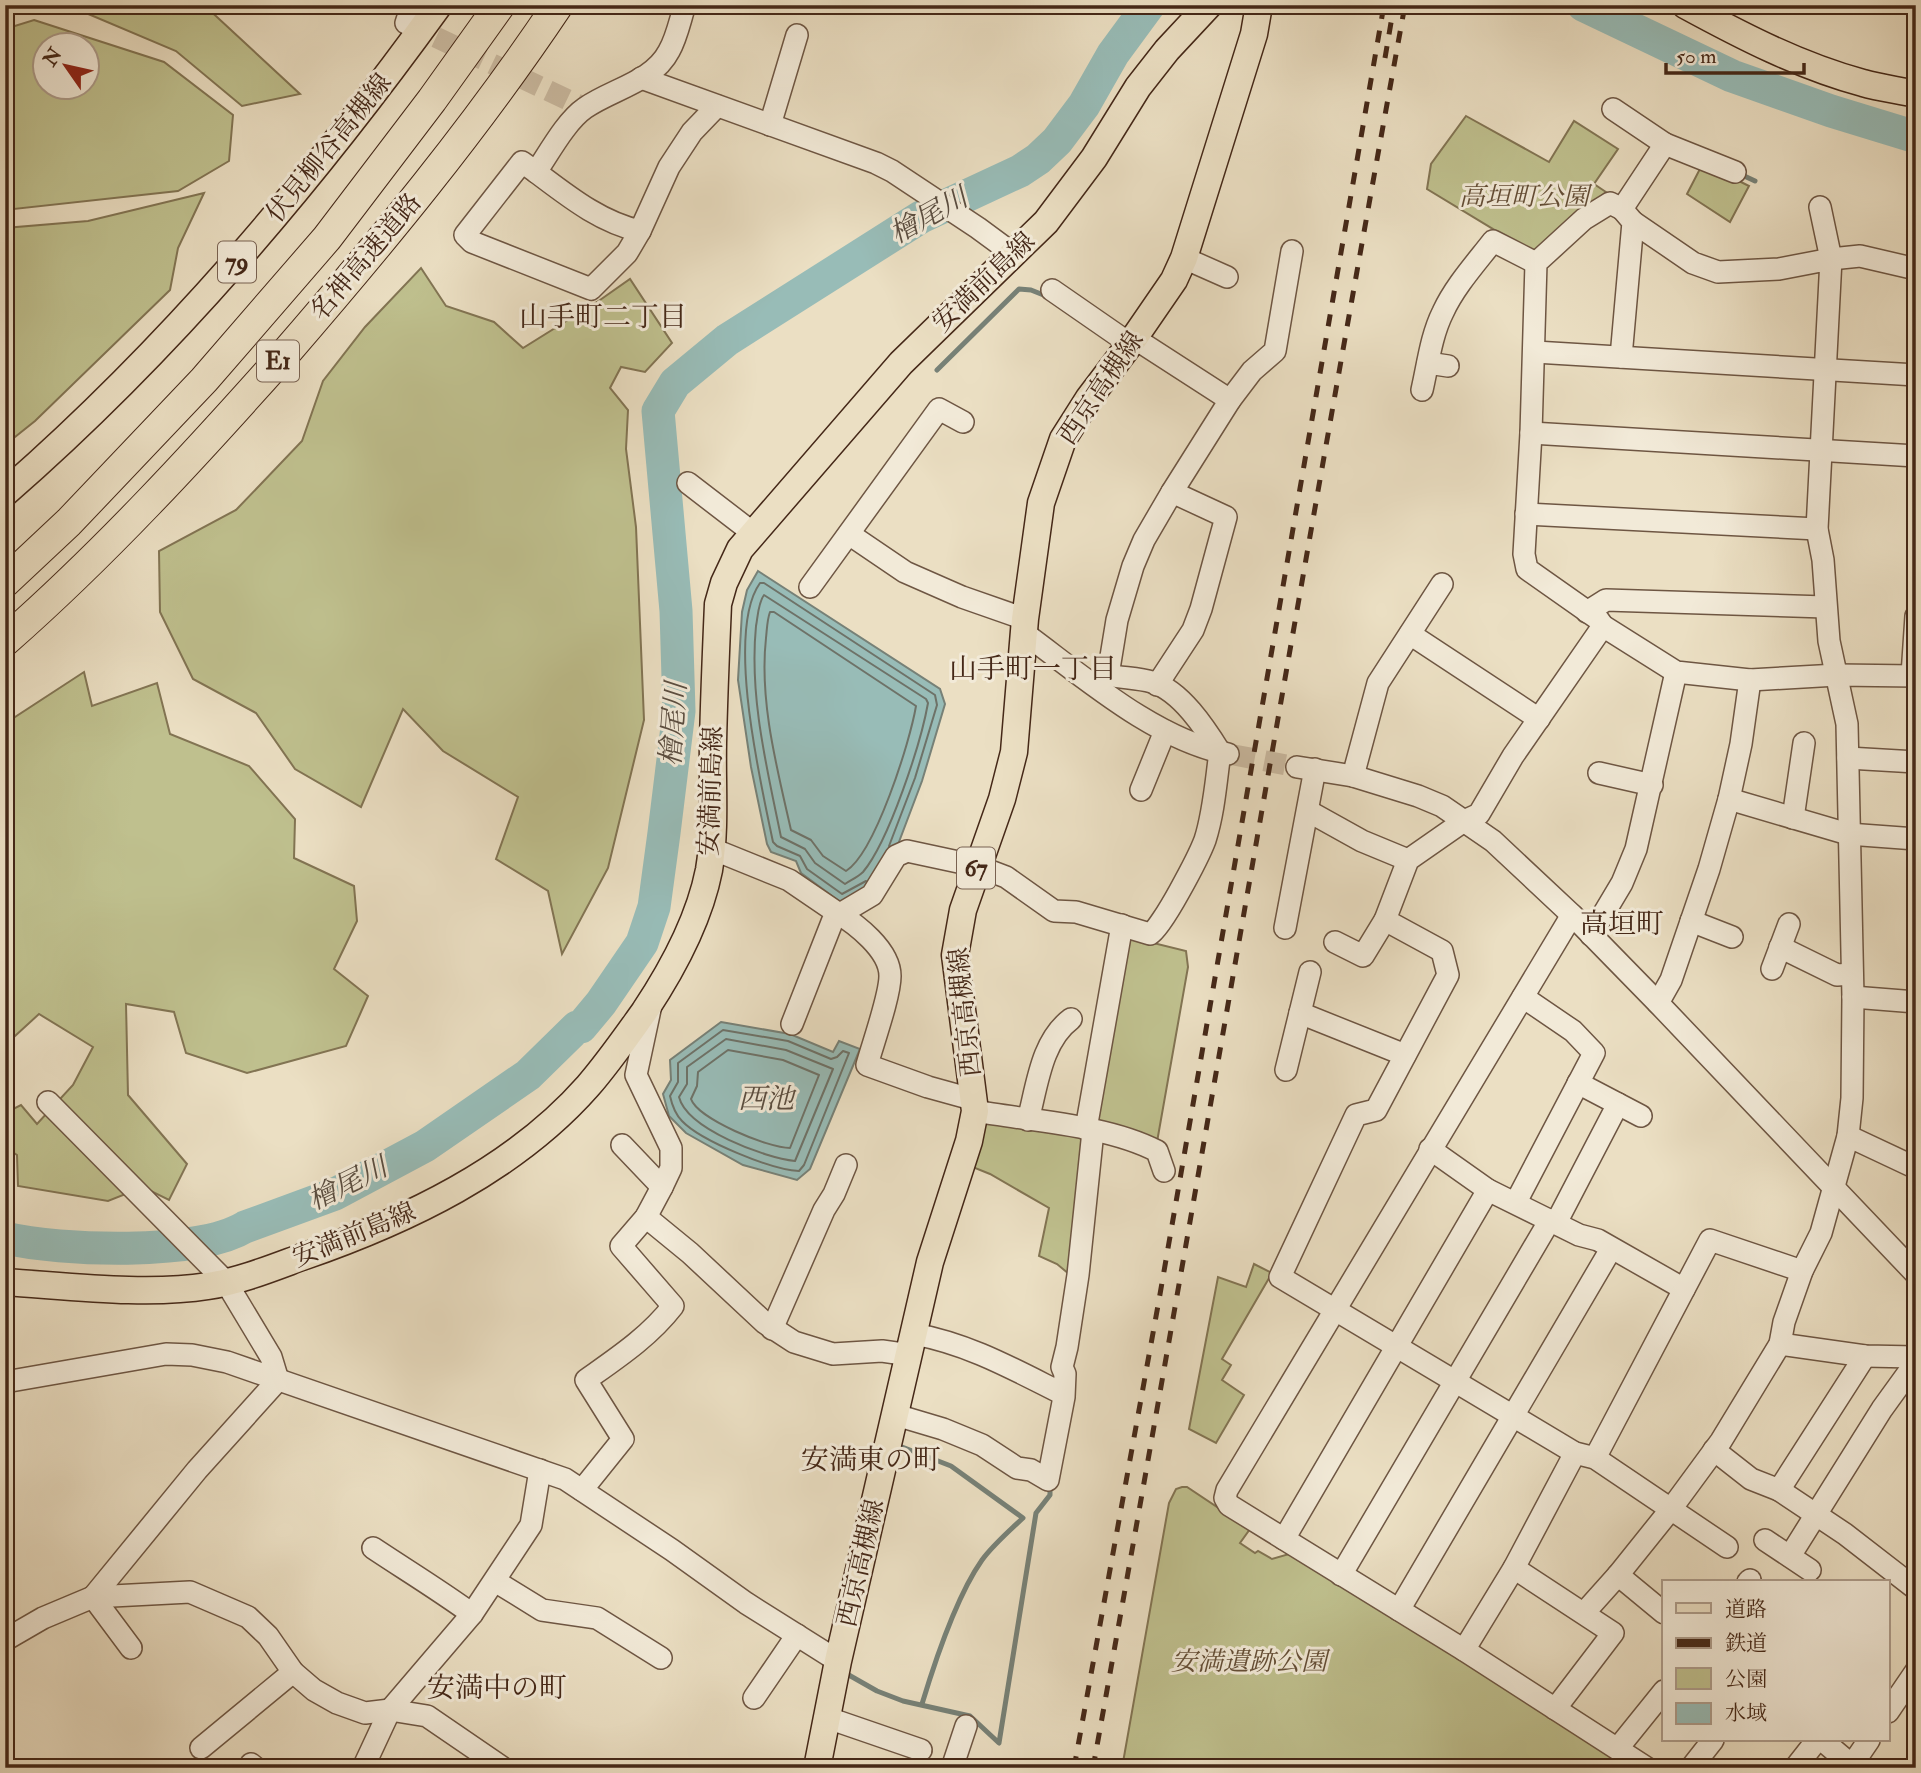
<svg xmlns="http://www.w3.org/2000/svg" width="1921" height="1773" viewBox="0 0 1921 1773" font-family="'IM FELL Double Pica','Noto Serif JP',serif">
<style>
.green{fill:#bfc08e;stroke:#827453;stroke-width:2;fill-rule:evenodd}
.water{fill:#98bcb7;stroke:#778177;stroke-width:2}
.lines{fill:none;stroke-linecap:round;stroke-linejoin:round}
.shore{stroke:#6e7268;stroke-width:2}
.stream{stroke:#778177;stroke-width:5}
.river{stroke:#98bcb7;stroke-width:33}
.minor-tunnel{stroke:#cabaa1;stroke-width:21;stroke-dasharray:21 10;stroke-linecap:butt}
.minor-casing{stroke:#6e5643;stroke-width:24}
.major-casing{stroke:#452818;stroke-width:29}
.highway-casing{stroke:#452818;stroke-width:32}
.minor{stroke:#f2ead8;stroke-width:21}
.major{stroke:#ebdfc3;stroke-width:26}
.highway{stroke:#ebdfc3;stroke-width:30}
.rail{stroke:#452818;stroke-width:5;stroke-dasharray:12 12;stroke-linecap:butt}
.labels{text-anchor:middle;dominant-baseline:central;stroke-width:6;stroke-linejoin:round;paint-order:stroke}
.shield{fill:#f2ead8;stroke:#796252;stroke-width:2}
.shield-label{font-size:24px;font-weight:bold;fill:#452818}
.street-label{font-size:26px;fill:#452818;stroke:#f2ead8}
.park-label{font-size:26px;font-style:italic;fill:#644e36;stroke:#f2ead8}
.water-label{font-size:28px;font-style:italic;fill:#5a4d40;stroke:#f2ead8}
.neighbourhood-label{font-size:28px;fill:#452818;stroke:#f2ead8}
</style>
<rect width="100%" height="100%" fill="#ebdfc3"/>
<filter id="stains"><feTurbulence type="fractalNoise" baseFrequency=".00286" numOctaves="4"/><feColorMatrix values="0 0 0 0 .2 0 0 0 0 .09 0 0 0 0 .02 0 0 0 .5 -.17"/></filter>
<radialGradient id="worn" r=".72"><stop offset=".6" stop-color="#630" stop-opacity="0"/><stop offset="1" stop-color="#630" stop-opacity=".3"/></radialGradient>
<g class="green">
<path d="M67,5H204L300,94L242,106L176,51Z"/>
<path d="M34,20L164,62L233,115L229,161L178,191L5,210V29ZM46,46H88V88H46Z"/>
<path d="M1466,116L1549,162L1574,121L1618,149L1594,184L1606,192L1539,251L1531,252L1427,189L1431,164Z"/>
<path d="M1703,163L1749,186L1730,222L1687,194Z"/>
<path d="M204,193L178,248L170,290L35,421L5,445V228L88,221Z"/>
<path d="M421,268L446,306L494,322L523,348L600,300L630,279L672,343L645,372L621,367L610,388L628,410L626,449L636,527L644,720L608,868L562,954L548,891L496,859L518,797L443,751L403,709L361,807L295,769L256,713L193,679L160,612L159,551L236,510L302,441L323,381L365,327Z"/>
<path d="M84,672L92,706L157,683L170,734L249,766L295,819L294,858L354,886L357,921L334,969L368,996L346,1046L247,1073L186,1053L174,1012L126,1004L128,1095L187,1164L169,1200L143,1187L108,1201L18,1186L17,1155L5,1147V1113L21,1105L37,1124L73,1085L93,1047L39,1014L15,1036L5,1030V758L14,749L9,721Z"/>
<path d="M1129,937L1186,951L1188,967L1157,1142L1094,1124Z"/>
<path d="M985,1117L1085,1134L1069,1274L1057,1264L1039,1256L1049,1208L990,1174L970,1166Z"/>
<path d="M1254,1264L1272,1273L1222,1359L1231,1365L1222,1380L1244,1395L1216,1443L1189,1429L1218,1277L1246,1287Z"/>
<path d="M1182,1487H1187L1250,1529L1240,1543L1255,1553L1258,1551L1272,1559L1289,1554L1452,1653L1632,1768H1122L1169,1503L1176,1489Z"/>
</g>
<g class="water">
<path d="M758,571L940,689L945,704L922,781L894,855L873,885L843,904L801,873L796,861L771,852L767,844L751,767L738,680L742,612L747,590Z"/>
<path d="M721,1022L790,1034L833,1052L839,1041L860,1049L810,1169L797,1180L743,1165L686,1133L669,1116L663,1094L671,1080L670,1060Z"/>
</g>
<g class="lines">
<g class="shore">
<path d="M764,595L926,699L928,703C921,743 889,841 863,872C858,877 851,880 845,884L815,863L805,849L781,837C767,768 749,697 756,626C758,616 758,603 764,595Z"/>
<path d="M770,612H774L916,706C910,742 875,853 846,871L823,856L811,840L791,830C777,768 759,701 766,638C767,629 767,620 770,612Z"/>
<path d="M866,881L842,894L807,869L800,856L777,846L773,842C761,784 725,632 760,583H764L935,695L937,705L915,778L889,846"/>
<path d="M723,1030L788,1041L831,1059L837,1057L843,1051L849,1053L804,1165L799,1171C772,1170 701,1141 682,1121C675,1114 672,1105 670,1096L678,1082V1063Z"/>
<path d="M726,1039L786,1050L833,1069L795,1161C765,1158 687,1129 679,1097L687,1084V1067Z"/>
<path d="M728,1050L783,1060L819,1075L790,1148C768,1148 698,1119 691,1099L697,1086L698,1072Z"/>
</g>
<g class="stream">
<path d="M1740,174L1755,181"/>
<path d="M937,370L1019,289L1031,290L1046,296"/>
<path d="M902,1447L951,1466L1023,1518C1009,1531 993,1545 982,1560C956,1597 935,1661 922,1704"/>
<path d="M847,1674L877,1691L903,1701L970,1716L999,1743L1036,1513L1050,1495V1484"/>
</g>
<g class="river">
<path d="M1583,5L1732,76L1831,111L1916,137"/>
<path d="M5,1238C61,1251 197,1256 245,1227L335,1194L425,1146L528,1075L577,1027H581L601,1003L642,943L654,907L664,833L679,711L676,611L658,411L675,383L727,340L921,217L1020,171L1038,159L1057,141L1084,105L1113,54L1149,5"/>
</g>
<g class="minor-tunnel">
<path d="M408,24L585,108"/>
<path d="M1234,755L1297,767"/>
</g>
<g class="minor-casing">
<g id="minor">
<path d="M685,5C680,20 677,37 669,51C653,82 612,89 585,108C566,121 549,153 536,172L522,162L465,235L472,242L591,289L627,253L640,231L669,167L692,132L717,106"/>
<path d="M406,23L412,5"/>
<path d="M641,78L876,163L892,171L978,228L1012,253"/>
<path d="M1613,109L1665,144L1622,209L1633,222L1621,357"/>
<path d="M770,125L797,35"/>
<path d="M1665,144L1735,172"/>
<path d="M536,172C568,196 600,222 640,231"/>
<path d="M1820,207L1831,259L1860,256L1916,269"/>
<path d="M1622,209L1610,203L1584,219L1536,263L1531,433L1524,554L1527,569L1598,619L1603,626L1676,672L1750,680L1837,675L1916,676"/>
<path d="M1184,258L1227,277"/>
<path d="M1052,290L1130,344"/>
<path d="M1134,338L1230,400"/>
<path d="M1535,352L1916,375"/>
<path d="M1428,363L1448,366"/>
<path d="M1422,390C1428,364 1431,336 1443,312C1455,286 1476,263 1493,241L1536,263"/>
<path d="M1531,433L1916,456"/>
<path d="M688,483L753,533"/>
<path d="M1526,514L1817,529"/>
<path d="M849,534L905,572L962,597L1025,619"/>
<path d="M810,587L939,409L963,422"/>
<path d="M1587,612L1606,600L1825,607"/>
<path d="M1024,633C1084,677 1154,739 1228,754"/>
<path d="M1410,634L1539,719"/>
<path d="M1912,675L1916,616"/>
<path d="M1157,685L1193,630L1201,609L1226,517L1172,492"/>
<path d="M1100,688L1108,675L1117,620L1133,566L1144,540L1172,492L1230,400L1252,371L1275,351L1292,251"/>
<path d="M1848,758L1916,762"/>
<path d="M1297,767L1353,776L1418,796L1442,806L1493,841L1572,915L1658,1003L1916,1274"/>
<path d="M1599,773L1652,785"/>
<path d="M1353,776L1378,683L1442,584"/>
<path d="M1141,790L1165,731"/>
<path d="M1729,799L1848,834L1916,839"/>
<path d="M1308,811L1362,841L1408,860"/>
<path d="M1793,818L1804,743"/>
<path d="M710,848L789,880L836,912L792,1024"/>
<path d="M836,912C856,924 890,950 890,976C890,996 873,1043 867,1065L928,1087L975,1100"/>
<path d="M840,914L872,895L896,856L907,851L977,866L1006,877L1054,911L1076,912L1150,934C1162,928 1199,856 1205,840C1214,812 1216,781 1220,752C1205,728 1181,691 1152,682C1139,678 1122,678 1108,675"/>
<path d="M1572,915L1227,1490L1225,1498L1229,1505L1464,1650L1647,1768"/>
<path d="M1385,920L1442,951L1448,975L1376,1110L1356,1115L1280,1277L1575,1453L1595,1458L1727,1547"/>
<path d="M1691,921L1732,937"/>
<path d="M1285,928L1315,769"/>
<path d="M1591,935L1622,883L1636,849L1676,672"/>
<path d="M1335,942L1363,956L1385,920L1408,860L1464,821L1479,814L1513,756L1603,626"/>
<path d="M1780,947L1837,975L1852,974"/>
<path d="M1772,969L1789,924"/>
<path d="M1853,997L1916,1002"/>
<path d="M1658,1003L1671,980L1709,869L1729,799L1741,744L1750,680"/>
<path d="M651,1005L636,1075L671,1148V1168L662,1187"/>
<path d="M1300,1013L1405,1055"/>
<path d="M1286,1070L1310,972"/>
<path d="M1578,1083L1641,1116"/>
<path d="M48,1102L226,1282L271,1357L278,1380"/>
<path d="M975,1111C1031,1121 1107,1125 1157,1151L1164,1171"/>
<path d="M1028,1120C1037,1087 1041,1041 1071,1019"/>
<path d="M1086,1129L1122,925"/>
<path d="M1848,1136L1916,1168"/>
<path d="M1430,1149L1488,1190L1579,1235L1598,1240L1684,1289"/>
<path d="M1516,1202L1594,1053L1573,1031L1523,997"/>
<path d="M646,1217L690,1253L765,1323L794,1342L833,1354L882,1351L910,1355"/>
<path d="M1556,1223L1618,1104"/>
<path d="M772,1329L824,1210L834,1194L846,1165"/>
<path d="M914,1334C969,1344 1013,1369 1063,1394"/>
<path d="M1780,1344L1865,1356L1916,1357"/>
<path d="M5,1382L166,1354L192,1355L227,1362L565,1479L672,1550L746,1603L838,1661"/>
<path d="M896,1415L943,1429L982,1445L1017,1468L1031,1470L1048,1480L1064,1397L1065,1374L1062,1367L1067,1347L1078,1275L1093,1131"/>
<path d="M1714,1450L1751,1479L1779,1490L1865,1356"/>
<path d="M1595,1458L1710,1240L1802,1271"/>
<path d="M582,1490L623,1439L586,1380C617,1358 649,1337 673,1306L621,1246L646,1217L662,1187L622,1145"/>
<path d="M1779,1490L1845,1534L1916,1589"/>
<path d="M1284,1539L1488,1190"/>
<path d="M1765,1540L1810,1570"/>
<path d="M373,1548C406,1570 439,1590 472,1614"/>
<path d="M1790,1556L1882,1409L1916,1362"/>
<path d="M1514,1568L1613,1633L1555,1709"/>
<path d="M1341,1575L1550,1220"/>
<path d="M1618,1575L1664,1613"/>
<path d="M495,1581L542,1610L597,1618L661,1658"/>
<path d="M1748,1582L1750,1580"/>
<path d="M93,1597L197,1470L278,1380"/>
<path d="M93,1597L131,1648"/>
<path d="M1399,1610L1611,1249"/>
<path d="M1584,1613L1618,1575L1671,1509L1721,1441L1780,1344L1784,1322L1802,1271L1821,1233L1848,1136L1852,1098L1853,997L1847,724L1829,641L1823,560L1817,529L1831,259L1779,269L1718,272L1693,263L1633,222"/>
<path d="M5,1640L43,1618L93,1597L190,1592L248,1617L268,1636L293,1672L314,1690L337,1703L365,1713L390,1710L427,1716L503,1768"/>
<path d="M1464,1650L1514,1568L1575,1453"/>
<path d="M754,1698L797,1635"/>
<path d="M1888,1712L1916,1671"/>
<path d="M828,1718L921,1750"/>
<path d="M1822,1740L1855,1768"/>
<path d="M201,1748L293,1672"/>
<path d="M1618,1748L1664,1691"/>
<path d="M251,1764L256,1768"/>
<path d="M1852,1765L1869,1740"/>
<path d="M363,1768L390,1710L472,1614L531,1525L540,1470"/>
<path d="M952,1768L966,1726"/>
<path d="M1691,1768L1713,1740"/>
<path d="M1795,1768L1817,1740"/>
</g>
</g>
<g class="major-casing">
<g id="major">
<path d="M1685,5C1742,36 1800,66 1863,83C1880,88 1898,90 1916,94"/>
<path d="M5,493C170,349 311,182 439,5"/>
<path d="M5,1282C68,1286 147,1296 208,1286C240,1281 272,1268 302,1257C406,1221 514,1170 588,1086C608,1063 626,1037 644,1012C672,970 699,921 709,870C716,829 712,784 713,743C714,696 716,650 718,604L724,583L740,549L901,363L1046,222L1094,158L1138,87L1167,50L1209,5"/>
<path d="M817,1768L838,1661L930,1262L969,1141L975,1111L955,955L963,910L1002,799L1014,752L1025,619L1041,503L1063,439L1089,398L1130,344L1174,280L1184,258L1254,34L1259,5"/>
</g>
</g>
<g class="highway-casing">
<g id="highway">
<path d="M5,582L69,522L204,380L327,238L432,100L500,5"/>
<path d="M5,641C104,554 195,455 283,356C380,244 475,129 558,5"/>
</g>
</g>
<use href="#minor" class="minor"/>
<use href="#major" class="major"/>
<use href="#highway" class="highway"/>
<g class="rail">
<path d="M1385,58L1394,5"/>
<path d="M1074,1768L1159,1300L1384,5"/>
<path d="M1093,1768C1199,1181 1298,592 1405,5"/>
</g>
</g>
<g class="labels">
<g class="shield">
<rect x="218" y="241.5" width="38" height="41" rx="5"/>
<rect x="257" y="340.5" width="42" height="41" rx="5"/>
<rect x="957" y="847.5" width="38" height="41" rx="5"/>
</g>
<g class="shield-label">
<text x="237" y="262">79</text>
<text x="278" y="361">E1</text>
<text x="976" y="868">67</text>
</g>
<g class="street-label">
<text transform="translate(329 148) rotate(-51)">伏見柳谷高槻線</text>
<text transform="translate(366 257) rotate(-50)">名神高速道路</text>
<text transform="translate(984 282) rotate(-44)">安満前島線</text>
<text transform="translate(1101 388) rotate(-56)">西京高槻線</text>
<text transform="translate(711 791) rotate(-88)">安満前島線</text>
<text transform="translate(965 1012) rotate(-96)">西京高槻線</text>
<text transform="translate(354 1235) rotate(-22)">安満前島線</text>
<text transform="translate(861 1563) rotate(-77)">西京高槻線</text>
</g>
<g class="park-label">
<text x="1524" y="197">高垣町公園</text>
<text x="1249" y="1662">安満遺跡公園</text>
</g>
<g class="water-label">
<text transform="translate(929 216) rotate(-29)">檜尾川</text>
<text transform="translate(674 724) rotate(-86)">檜尾川</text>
<text x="766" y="1099">西池</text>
<text transform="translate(348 1184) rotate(-26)">檜尾川</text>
</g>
<g class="neighbourhood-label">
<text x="603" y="317">山手町二丁目</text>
<text x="1033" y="669">山手町一丁目</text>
<text x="1622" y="924">高垣町</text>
<text x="871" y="1460">安満東の町</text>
<text x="497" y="1688">安満中の町</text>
</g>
</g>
<rect width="1921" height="1773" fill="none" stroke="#ebdfc3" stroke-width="28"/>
<rect x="7" y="7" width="1907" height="1759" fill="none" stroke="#452818" stroke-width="3.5"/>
<rect x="14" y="14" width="1893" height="1745" fill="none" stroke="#452818" stroke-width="2"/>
<rect x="1662" y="1580" width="228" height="161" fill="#f2ead8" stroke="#ad9c8b" stroke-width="2"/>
<rect x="1676" y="1603" width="35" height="10" fill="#ebdfc3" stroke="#ad9c8b" stroke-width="2"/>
<text x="1725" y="1616" font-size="21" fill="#452818">道路</text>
<rect x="1676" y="1638" width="35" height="10" fill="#452818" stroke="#ad9c8b" stroke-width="2"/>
<text x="1725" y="1650" font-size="21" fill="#452818">鉄道</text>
<rect x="1676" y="1668" width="35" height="21" fill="#bfc08e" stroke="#ad9c8b" stroke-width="2"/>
<text x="1725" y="1686" font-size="21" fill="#452818">公園</text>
<rect x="1676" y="1703" width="35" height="21" fill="#98bcb7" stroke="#ad9c8b" stroke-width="2"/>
<text x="1725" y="1720" font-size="21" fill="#452818">水域</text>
<g transform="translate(66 66) rotate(304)"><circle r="33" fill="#f2ead8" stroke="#ad9c8b" stroke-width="2"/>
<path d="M0-5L12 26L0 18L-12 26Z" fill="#8f2418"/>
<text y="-10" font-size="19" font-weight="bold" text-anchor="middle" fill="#452818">N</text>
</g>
<path d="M1666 63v10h138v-10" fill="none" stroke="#452818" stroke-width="3.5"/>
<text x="1676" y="63" font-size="21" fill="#452818" stroke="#f2ead8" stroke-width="5" paint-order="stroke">50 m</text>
<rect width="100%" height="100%" filter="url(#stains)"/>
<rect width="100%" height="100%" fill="url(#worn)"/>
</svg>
